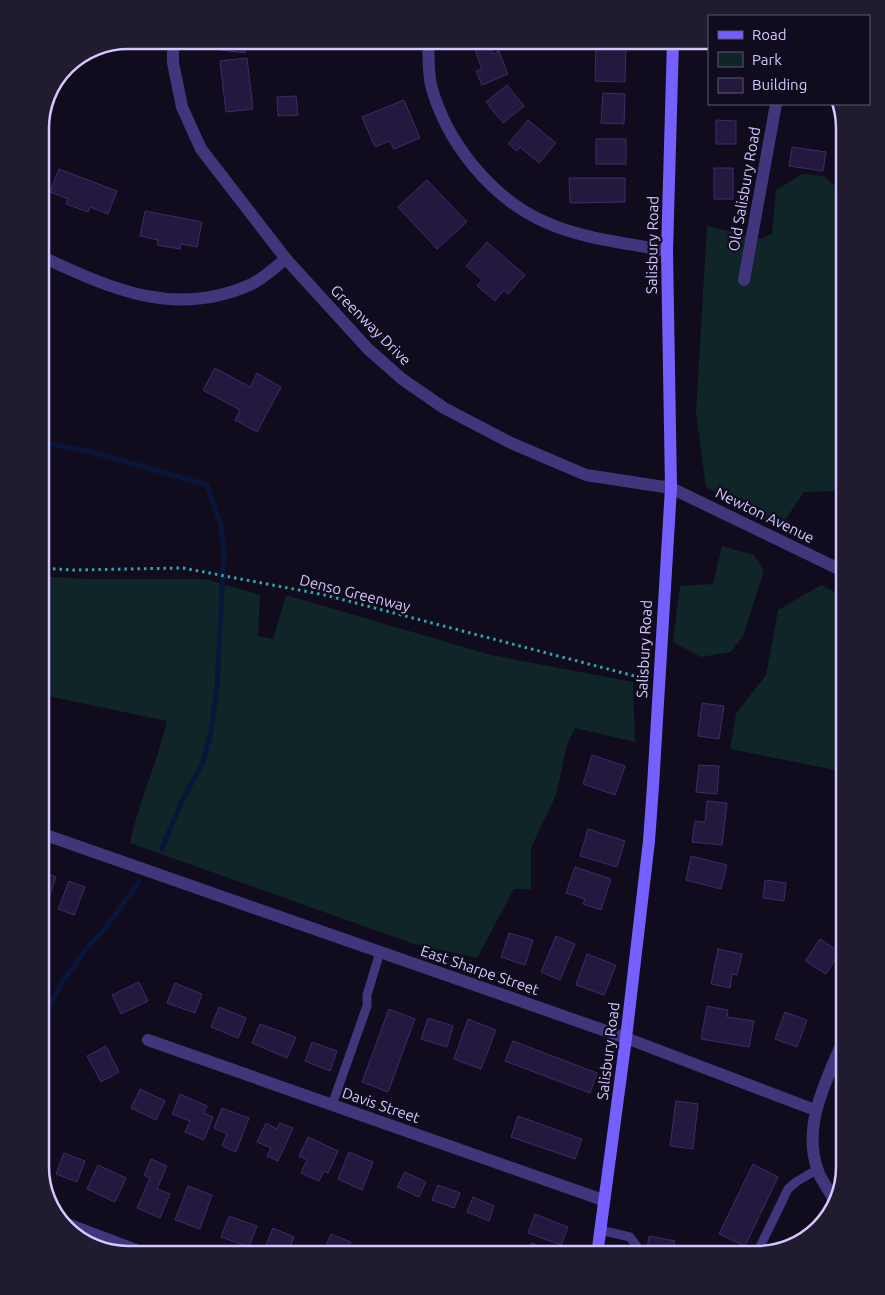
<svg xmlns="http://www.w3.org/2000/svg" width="885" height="1295" viewBox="0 0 885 1295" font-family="Ubuntu,sans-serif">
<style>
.green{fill:#0f2527}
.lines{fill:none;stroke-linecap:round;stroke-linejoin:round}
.stream{stroke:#091539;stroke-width:5}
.building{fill:#24183e;stroke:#3e2a6a}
.path{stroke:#2da7ae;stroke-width:3;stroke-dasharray:2.5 4;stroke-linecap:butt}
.lane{stroke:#41367c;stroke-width:9}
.street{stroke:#41367c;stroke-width:12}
.secondary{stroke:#755ffe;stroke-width:12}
.labels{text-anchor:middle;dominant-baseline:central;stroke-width:4.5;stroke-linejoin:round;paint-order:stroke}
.street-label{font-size:15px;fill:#d4c8ff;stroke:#110c1d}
.rim{fill:none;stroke:#d4c8ff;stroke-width:2.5}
</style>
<rect width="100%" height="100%" fill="#110c1d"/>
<g class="green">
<path d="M802,174L824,176L838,189L845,191V472L835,491L804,492L779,529L706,487L696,413L707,226L762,239L772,233L776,190Z"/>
<path d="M722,546L754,555L764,571L743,636L731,652L701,657L673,642L680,586L713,584Z"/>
<path d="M40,576L85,579H205L260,595L258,636L273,639L286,595L491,655L633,682L635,742L575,728L567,745L556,795L531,848V889H514L477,958L414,944L130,843C139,801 157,763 167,721L47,696L40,702Z"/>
<path d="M821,585L845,597V772L730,749L736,714L766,675L778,610Z"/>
</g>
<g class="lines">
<g class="stream">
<path d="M40,442L92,452L207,485L221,525L224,552L217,686L211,732L203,762L181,803L162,849"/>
<path d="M40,1023L63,981L84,952L107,926L139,882"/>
</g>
</g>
<g class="building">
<path d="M489,44L493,54L499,51L508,74L482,85L476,71L482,69L475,50Z"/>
<path d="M222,45H246L245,53L221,50Z"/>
<path d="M596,46L626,47L625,82L595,81Z"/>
<path d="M247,58L253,109L226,112L220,61Z"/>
<path d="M507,85L524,106L503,123L486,102Z"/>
<path d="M603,93L625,94L624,124L601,123Z"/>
<path d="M296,96L298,115L278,116L277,97Z"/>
<path d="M404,100L420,138L394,149L390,141L375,147L362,117Z"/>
<path d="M829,104H839L841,111Z"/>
<path d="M528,120L556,143L539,163L520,147L517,151L508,144Z"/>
<path d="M716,120L736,121V144H716Z"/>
<rect x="596" y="139" width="30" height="25"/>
<path d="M792,147L826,152L823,171L789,166Z"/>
<rect x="714" y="168" width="19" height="31"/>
<path d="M59,169L117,191L108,214L90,207L88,212L66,204L68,199L50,192Z"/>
<path d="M569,178H625V202L570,203Z"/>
<path d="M427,180L467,222L437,249L398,207Z"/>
<path d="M145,211L202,222L197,247L181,244L180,249L157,245L158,240L140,236Z"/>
<path d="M487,242L525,275L508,294L504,290L495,301L477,286L482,280L466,266Z"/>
<path d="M215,368L250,387L257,373L281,387L257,432L235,420L240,410L203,390Z"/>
<path d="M702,703L724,706L719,739L698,736Z"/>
<path d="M592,755L625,766L615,795L583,784Z"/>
<path d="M699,765L719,766L717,794L696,792Z"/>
<path d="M707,801L727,803L722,845L692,842L695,821L705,822Z"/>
<path d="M588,829L625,841L617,867L580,856Z"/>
<path d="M691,856L727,865L721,889L686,880Z"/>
<path d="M575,867L611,879L601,910L583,904L585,899L566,893Z"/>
<path d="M40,871L56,877L45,909L40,907Z"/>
<path d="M765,880L786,883L784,901L763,898Z"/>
<path d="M69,881L85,887L74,915L58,909Z"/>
<path d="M509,933L533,940L525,965L501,957Z"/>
<path d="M556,936L575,944L560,980L541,972Z"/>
<path d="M820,939L840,952L826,974L805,961Z"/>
<path d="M718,949L742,954L737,975L732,974L730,988L711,984Z"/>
<path d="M587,954L616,965L604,995L576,985Z"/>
<path d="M139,982L148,1001L121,1014L112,995Z"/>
<path d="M175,983L202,994L195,1013L167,1003Z"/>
<path d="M707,1006L728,1010L727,1017L754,1021L749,1047L701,1039Z"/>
<path d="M219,1007L246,1018L238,1038L211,1027Z"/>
<path d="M389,1009L415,1019L388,1092L362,1082Z"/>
<path d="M785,1012L807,1020L797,1047L775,1039Z"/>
<path d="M428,1018L453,1026L447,1047L421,1039Z"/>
<path d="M468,1019L496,1030L481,1069L454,1059Z"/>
<path d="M260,1024L296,1037L287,1058L252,1043Z"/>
<path d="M513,1041L597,1073L590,1093L505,1061Z"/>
<path d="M312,1042L337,1051L330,1071L305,1061Z"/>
<path d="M106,1046L119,1072L101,1082L87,1056Z"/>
<path d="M140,1089L165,1101L156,1120L131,1108Z"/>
<path d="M180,1094L207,1106L204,1113L213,1117L204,1140L185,1132L190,1121L172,1114Z"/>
<path d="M676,1101L698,1104L693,1149L670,1146Z"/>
<path d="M222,1108L249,1118L236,1152L222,1146L227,1134L214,1128Z"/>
<path d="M518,1116L582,1139L575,1159L511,1137Z"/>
<path d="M266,1123L277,1129L280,1123L293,1128L278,1161L267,1156L271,1148L257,1142Z"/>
<path d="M308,1137L338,1151L328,1173L324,1171L319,1181L301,1173L307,1160L299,1156Z"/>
<path d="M349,1152L373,1162L362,1190L338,1179Z"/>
<path d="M64,1153L85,1161L77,1182L56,1174Z"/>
<path d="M151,1159L167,1166L157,1189L170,1194L160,1218L137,1208L150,1178L144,1175Z"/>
<path d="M753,1164L778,1177L745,1246L719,1234Z"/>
<path d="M98,1165L126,1178L115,1202L87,1189Z"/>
<path d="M405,1172L426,1182L419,1197L397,1187Z"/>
<path d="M438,1185L460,1193L454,1208L432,1200Z"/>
<path d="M188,1186L212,1195L200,1229L175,1220Z"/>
<path d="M473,1197L494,1206L489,1221L467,1212Z"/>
<path d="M535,1214L568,1227L561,1245L528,1233Z"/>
<path d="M229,1216L257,1226L249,1247L221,1237Z"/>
<path d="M273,1228L294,1237L287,1255L263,1253Z"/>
<path d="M331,1234L351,1242L345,1255H318L322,1246L325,1248Z"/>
<path d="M649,1236L675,1241L673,1255H646Z"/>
<path d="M531,1243L563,1255H526Z"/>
</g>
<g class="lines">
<path class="path" d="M40,568L74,570L183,568L325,595L646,679"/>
<g class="lane">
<path d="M332,1105L367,1006V995L380,952"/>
<path d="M600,1230L630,1237L638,1248L636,1255"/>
<path d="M756,1255L788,1189L796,1182L818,1169"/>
</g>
<g class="street">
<path d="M428,43C429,57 428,72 431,85C446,142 491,198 545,222C582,239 628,243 667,251"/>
<path d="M173,46V63L182,107L201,149L286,259L368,349L402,379L444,408L511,443L586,475L671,488L845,572"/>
<path d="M40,256C112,289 174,319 252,284C264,278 275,267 286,259"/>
<path d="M744,280L776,104"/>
<path d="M40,833L626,1038L815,1110"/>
<path d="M148,1040L603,1200"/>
<path d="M836,1203C831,1194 825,1185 820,1176C799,1128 827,1080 845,1036"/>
<path d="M62,1222L150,1255"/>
</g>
<path class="secondary" d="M597,1255L626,1038L649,841L653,786L671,488L667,251L673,41"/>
</g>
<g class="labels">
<g class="street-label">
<text transform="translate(744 189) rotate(-80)">Old Salisbury Road</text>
<text transform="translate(652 245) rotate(-89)">Salisbury Road</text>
<text transform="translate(371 325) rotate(45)">Greenway Drive</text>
<text transform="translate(765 515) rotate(26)">Newton Avenue</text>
<text transform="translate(355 593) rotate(14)">Denso Greenway</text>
<text transform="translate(644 649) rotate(-87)">Salisbury Road</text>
<text transform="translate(480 970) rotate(19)">East Sharpe Street</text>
<text transform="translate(608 1051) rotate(-83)">Salisbury Road</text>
<text transform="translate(381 1105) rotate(19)">Davis Street</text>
</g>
</g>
<path d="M0 0H885V1295H0ZM128 49H757A79 79 0 0 1 836 128V1167A79 79 0 0 1 757 1246H128A79 79 0 0 1 49 1167V128A79 79 0 0 1 128 49Z" fill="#211b2f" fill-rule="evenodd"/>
<path class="rim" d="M128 49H757A79 79 0 0 1 836 128V1167A79 79 0 0 1 757 1246H128A79 79 0 0 1 49 1167V128A79 79 0 0 1 128 49Z"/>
<rect x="708" y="15" width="162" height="90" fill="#110c1d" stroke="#5f5777"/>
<rect x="718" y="31" width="25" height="8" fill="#755ffe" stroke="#5f5777"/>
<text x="752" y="40" font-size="15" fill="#d4c8ff">Road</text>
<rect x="718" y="52" width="25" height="15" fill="#0f2527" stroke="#5f5777"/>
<text x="752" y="65" font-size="15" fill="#d4c8ff">Park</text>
<rect x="718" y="78" width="25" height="15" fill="#24183e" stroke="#5f5777"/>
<text x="752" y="90" font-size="15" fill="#d4c8ff">Building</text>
</svg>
